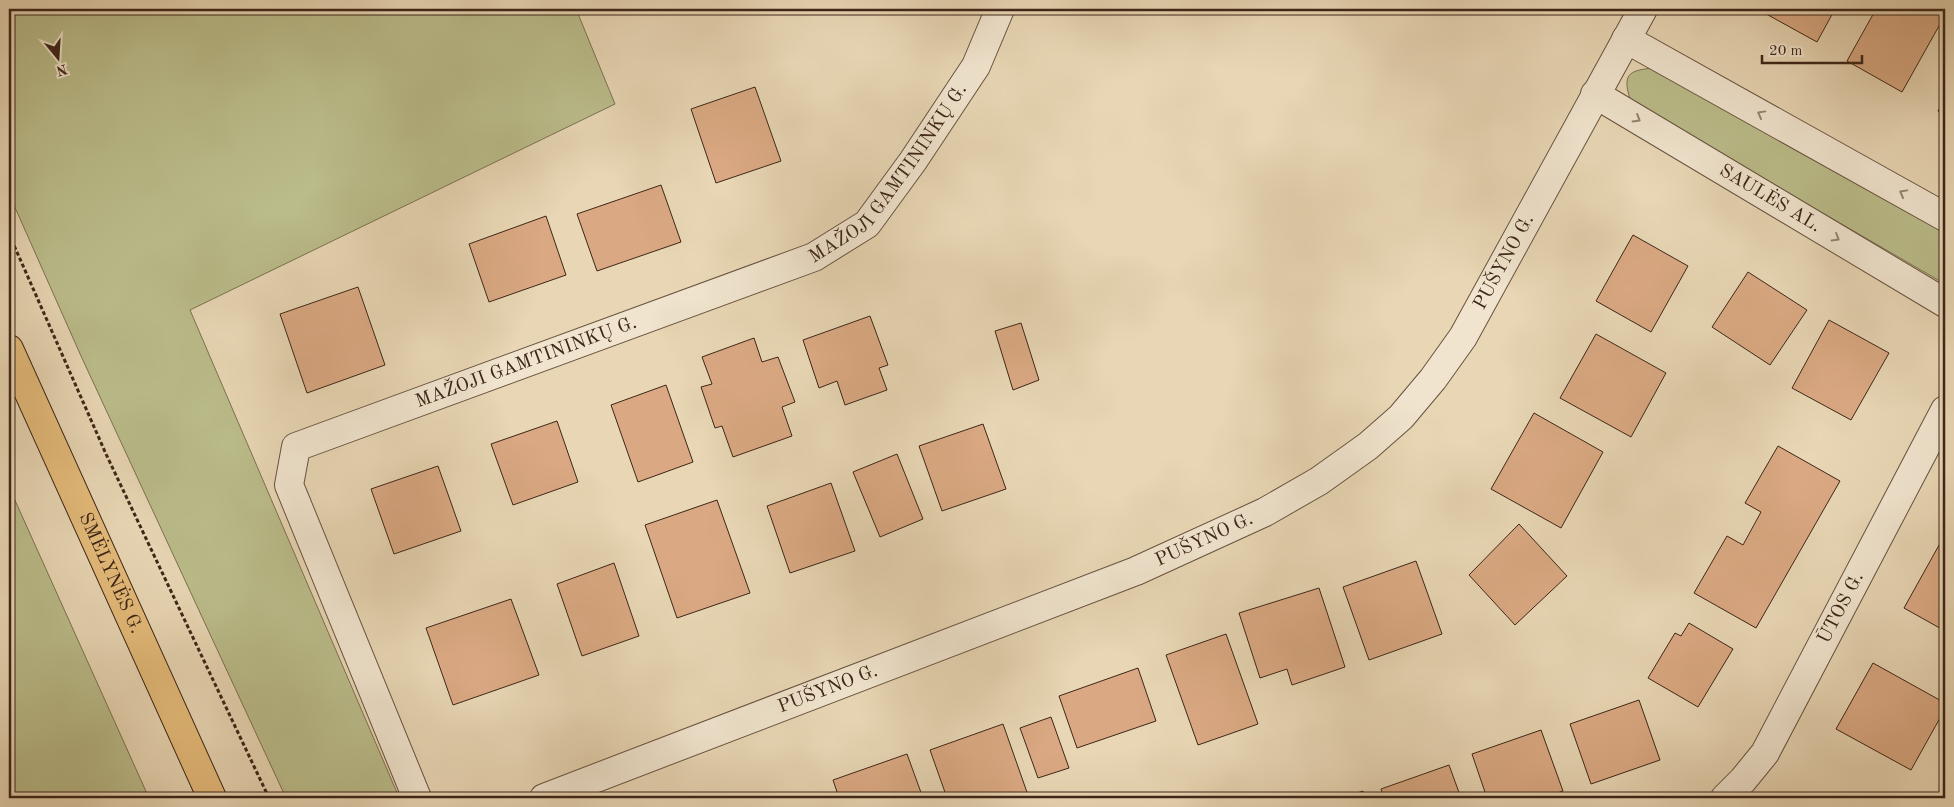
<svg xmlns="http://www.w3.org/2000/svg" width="1954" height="807" viewBox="0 0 1954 807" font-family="'Old Standard TT',serif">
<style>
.green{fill:#babc8a;stroke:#7c7151}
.building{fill:#daa983;stroke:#3d2618}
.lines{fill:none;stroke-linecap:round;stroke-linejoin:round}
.minor-casing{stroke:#68523f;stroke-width:30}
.trunk-casing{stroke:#3d2618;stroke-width:30}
.path{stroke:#3d2618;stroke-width:3;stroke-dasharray:4 2.5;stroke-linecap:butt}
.minor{stroke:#f0e4ce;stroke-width:28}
.trunk{stroke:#e4bb7a;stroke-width:28}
.oneway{stroke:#968573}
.labels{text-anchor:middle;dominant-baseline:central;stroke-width:5;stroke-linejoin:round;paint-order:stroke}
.street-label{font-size:19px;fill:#3d2618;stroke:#f0e4ce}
</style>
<rect width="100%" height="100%" fill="#e8d6b4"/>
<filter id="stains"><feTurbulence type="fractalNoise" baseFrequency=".004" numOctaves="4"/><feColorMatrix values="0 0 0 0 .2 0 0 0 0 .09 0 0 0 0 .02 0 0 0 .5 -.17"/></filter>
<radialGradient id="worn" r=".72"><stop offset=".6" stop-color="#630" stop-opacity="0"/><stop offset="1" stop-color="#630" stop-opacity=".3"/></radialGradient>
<g class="green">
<path d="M9,9H576L615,104L190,310L398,795L396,798H286L81,356L9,194Z"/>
<path d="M1655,68L1945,225V284L1631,102C1622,75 1627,70 1655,68Z"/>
<path d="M9,487L149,798H9Z"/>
</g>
<g class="building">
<path d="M1759,9H1835L1817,42L1759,10Z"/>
<path d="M1876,9H1930L1944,17L1902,92L1847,61Z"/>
<path d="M755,87L781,161L716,183L691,109Z"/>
<path d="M1945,99V115L1938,111Z"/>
<path d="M661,185L681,242L597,271L577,214Z"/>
<path d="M546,216L566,275L489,302L469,244Z"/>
<path d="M1633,235L1688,266L1651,332L1596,301Z"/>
<path d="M1748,272L1807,310L1770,365L1712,327Z"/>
<path d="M358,287L385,365L307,393L280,314Z"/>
<path d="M870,316L888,365L879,368L887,390L845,405L837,381L819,388L803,340Z"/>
<path d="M1829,320L1889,353L1851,420L1792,388Z"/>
<path d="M1021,323L1039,380L1013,390L995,331Z"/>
<path d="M1596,334L1666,373L1631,437L1560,398Z"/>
<path d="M754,338L762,362L778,357L795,402L782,407L792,436L733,457L722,426L715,428L701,387L712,384L702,357Z"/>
<path d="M666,385L693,462L638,482L611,405Z"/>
<path d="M1534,413L1603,452L1561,528L1491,489Z"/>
<path d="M557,421L578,482L513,505L491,444Z"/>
<path d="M983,424L1006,489L942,511L919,446Z"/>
<path d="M1778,446L1840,481L1756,628L1694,593L1727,536L1743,545L1761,512L1745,503Z"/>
<path d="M897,454L923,519L880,537L853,472Z"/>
<path d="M438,466L461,531L394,554L371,489Z"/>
<path d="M831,483L855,551L790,573L767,506Z"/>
<path d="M717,500L750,593L677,618L645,525Z"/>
<path d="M1519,524L1567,576L1515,625L1469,575Z"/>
<path d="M1943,538L1945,539V631L1904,608Z"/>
<path d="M1416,561L1442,634L1369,660L1343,587Z"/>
<path d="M614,563L639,636L582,656L557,584Z"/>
<path d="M1319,588L1345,667L1292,685L1287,669L1260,678L1239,613Z"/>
<path d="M511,599L539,675L453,705L426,628Z"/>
<path d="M1689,623L1733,649L1698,707L1648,678L1675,633L1681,636Z"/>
<path d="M1226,634L1258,724L1198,745L1166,655Z"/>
<path d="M1873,663L1945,703V709L1911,770L1836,729Z"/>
<path d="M1138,668L1156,721L1077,748L1059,696Z"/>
<path d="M1639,700L1660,760L1591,784L1570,724Z"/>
<path d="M1051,717L1069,768L1038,778L1020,728Z"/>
<path d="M1003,724L1029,798H947L930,750Z"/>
<path d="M1541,730L1563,791L1543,798H1487L1472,754Z"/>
<path d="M907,754L923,798H839L833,780Z"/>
<path d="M1449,765L1461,798H1384L1381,789Z"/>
<path d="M1363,791L1366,798H1342Z"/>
</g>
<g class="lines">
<g class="minor-casing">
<g id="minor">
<path d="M1626,39L1945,217"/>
<path id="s1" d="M1595,94L1945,303"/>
<path id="s2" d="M417,798L289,485L296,447L814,257L867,224L913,161L976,66L1000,9"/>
<path id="s3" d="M544,798L1136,571L1265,512L1319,481L1368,446L1401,417L1433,379L1463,337L1643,9"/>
<path id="s4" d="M1725,798L1743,780L1765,753L1945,410"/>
</g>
</g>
<g class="trunk-casing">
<g id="trunk">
<path id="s5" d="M9,349L212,798"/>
</g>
</g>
<path class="path" d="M9,234L106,454L269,798"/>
<use href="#minor" class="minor"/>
<use href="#trunk" class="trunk"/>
</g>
<defs><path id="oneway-chevron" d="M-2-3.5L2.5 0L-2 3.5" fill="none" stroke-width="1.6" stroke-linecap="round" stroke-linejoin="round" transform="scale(1.25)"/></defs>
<g class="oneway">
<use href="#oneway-chevron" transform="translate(1761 114) rotate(-151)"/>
<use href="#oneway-chevron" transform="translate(1637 119) rotate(31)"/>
<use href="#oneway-chevron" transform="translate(1903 193) rotate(-151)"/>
<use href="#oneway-chevron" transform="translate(1836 238) rotate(31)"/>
</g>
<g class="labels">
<g class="street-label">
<text stroke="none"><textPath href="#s2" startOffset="1042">MAŽOJI GAMTININKŲ G.</textPath></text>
<text stroke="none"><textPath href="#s1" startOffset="204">SAULĖS AL.</textPath></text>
<text stroke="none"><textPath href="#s3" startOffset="1129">PUŠYNO G.</textPath></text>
<text stroke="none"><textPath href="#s2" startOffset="622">MAŽOJI GAMTININKŲ G.</textPath></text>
<text stroke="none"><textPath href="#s3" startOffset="709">PUŠYNO G.</textPath></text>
<text stroke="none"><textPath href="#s5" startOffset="246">SMĖLYNĖS G.</textPath></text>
<text stroke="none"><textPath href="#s4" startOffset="224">ŪTOS G.</textPath></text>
<text stroke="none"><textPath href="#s3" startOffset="304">PUŠYNO G.</textPath></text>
</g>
</g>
<rect width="1954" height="807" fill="none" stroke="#e8d6b4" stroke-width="30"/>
<rect x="10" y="10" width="1934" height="787" fill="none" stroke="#3d2618" stroke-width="2.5"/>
<rect x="15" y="15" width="1924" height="777" fill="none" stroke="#3d2618"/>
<g transform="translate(58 58) rotate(162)" stroke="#f0e4ce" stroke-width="4" paint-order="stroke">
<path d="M0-4L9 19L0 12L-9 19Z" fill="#3d2618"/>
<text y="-8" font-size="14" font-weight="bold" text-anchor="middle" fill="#3d2618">N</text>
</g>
<path d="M1762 55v8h100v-8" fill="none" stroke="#3d2618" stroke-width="2.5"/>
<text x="1769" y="55" font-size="15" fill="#3d2618" stroke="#f0e4ce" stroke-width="4" paint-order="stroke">20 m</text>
<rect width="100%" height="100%" filter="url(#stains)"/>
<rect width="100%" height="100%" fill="url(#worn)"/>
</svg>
